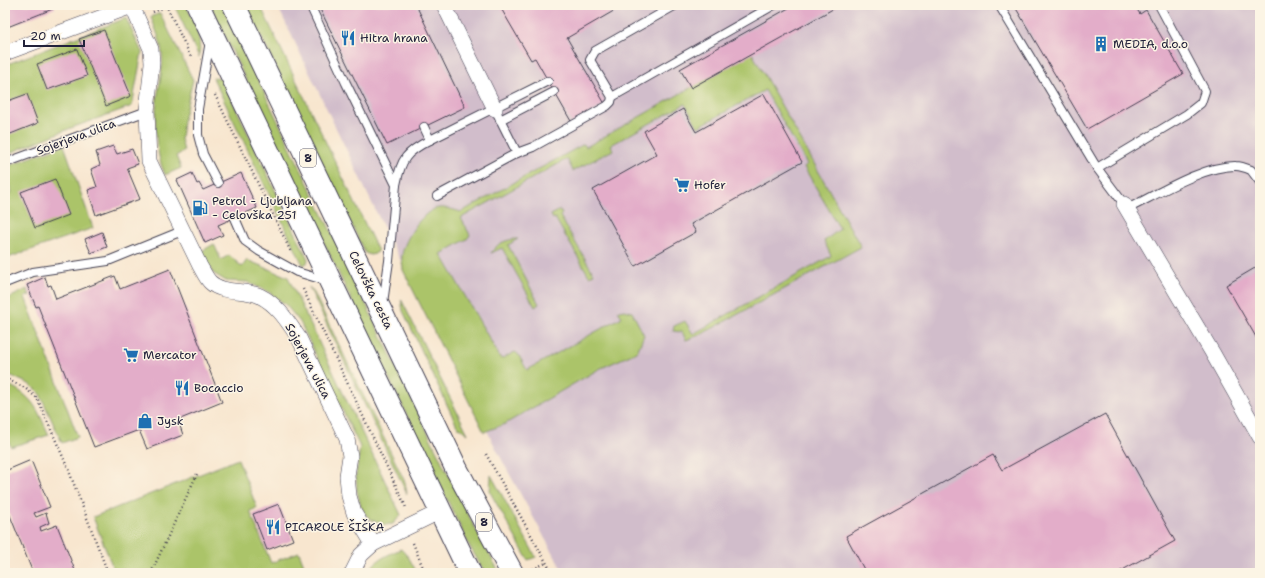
<svg xmlns="http://www.w3.org/2000/svg" width="1265" height="578" viewBox="0 0 1265 578" font-family="'Shantell Sans',sans-serif">
<style>
.industrial{fill:#d1bdcb}
.green{fill:#abc469;stroke:#667352}
.building{fill:#e3adc9}
.lines{fill:none;stroke-linecap:round;stroke-linejoin:round}
.lane-casing{stroke:#423f51;stroke-width:10}
.street-casing{stroke:#423f51;stroke-width:16}
.primary-casing{stroke:#423f51;stroke-width:24}
.path{stroke:#423f51;stroke-width:2.5;stroke-dasharray:1 3;stroke-linecap:butt}
.lane{stroke:#fff;stroke-width:8}
.street{stroke:#fff;stroke-width:15}
.primary{stroke:#fff;stroke-width:22}
.labels{text-anchor:middle;dominant-baseline:central;stroke-width:3;stroke-linejoin:round;paint-order:stroke}
.shield{fill:#fcf5e5;stroke:#63616e;stroke-width:1}
.shield-label{font-size:11px;font-weight:bold;fill:#22223b}
.poi-label{font-size:12px;fill:#22223b;stroke:#fcf5e5;text-anchor:start}
.street-label{font-size:12px;fill:#22223b;stroke:#fcf5e5}
</style>
<rect width="100%" height="100%" fill="#fcf5e5"/>
<filter id="ink" filterUnits="userSpaceOnUse"><feTurbulence type="fractalNoise" baseFrequency=".025" numOctaves="2"/><feDisplacementMap in="SourceGraphic" scale="8" xChannelSelector="R" yChannelSelector="G"/><feConvolveMatrix kernelMatrix="1 2 1 2 8 2 1 2 1" color-interpolation-filters="sRGB"/></filter>
<filter id="wash" filterUnits="userSpaceOnUse"><feTurbulence type="fractalNoise" baseFrequency=".012" numOctaves="4" result="noise"/><feDisplacementMap in="SourceGraphic" scale="16" xChannelSelector="R" yChannelSelector="G"/><feGaussianBlur stdDeviation="0.9" result="paint"/><feColorMatrix in="noise" values="0 0 0 0 0 0 0 0 0 0 0 0 0 0 0 0 0 1.4 0 .05"/><feComposite in="paint" operator="in"/></filter>
<g filter="url(#wash)">
<rect width="100%" height="100%" fill="#f8e6cf"/>
<path class="industrial" d="M277,5H1260V568L1254,573H564L504,464L381,222Z"/>
<g class="green">
<path d="M174,5H186C195,24 202,36 199,57Z"/>
<path d="M210,5H222L442,462L481,540L500,573H485L469,545Z"/>
<path d="M246,5H260L378,251L375,254L370,255L365,253Z"/>
<path d="M160,13L193,80L183,121L181,139L184,151L176,156L181,168L165,175C155,152 154,124 157,99C159,83 164,68 162,53C161,41 155,28 151,17Z"/>
<path d="M126,18L142,52L132,106L71,128L5,155V65Z"/>
<path d="M752,53L861,247L702,334L686,340L682,332L673,331L674,326L685,321L693,334L831,256L824,241L840,229L804,167L807,164L765,90L698,127L685,104L611,145L613,150L573,171L567,159L461,218L470,235L467,239L441,254L501,359L515,352L518,354L527,370L622,317L618,311L625,310L632,312L644,335L637,352L599,369L505,424L484,432L403,270C403,266 401,259 402,255C404,240 423,209 439,208C446,207 454,210 461,212L584,144L586,147Z"/>
<path d="M216,77L222,79L308,259L307,263L303,265L213,78Z"/>
<path d="M64,145L93,228L5,259V196L12,193L5,174V167Z"/>
<path d="M560,210L562,214L560,216L594,274L589,276L555,218L553,219L551,215Z"/>
<path d="M516,239H518L508,245L539,304L535,307L502,248L491,253C497,244 504,240 516,239Z"/>
<path d="M214,244L221,260L229,255L242,267L247,260L288,277L401,515L393,524L385,525L372,520L365,514L361,507L357,491L356,475L360,447L300,322L286,305L269,292L247,282L226,281L213,273L200,252Z"/>
<path d="M309,287L314,293L405,482L407,494Z"/>
<path d="M27,289L30,295L25,297L78,437L62,443L39,392L29,384L5,373V300Z"/>
<path d="M401,299L468,434L457,426L403,311Z"/>
<path d="M5,383C34,397 36,407 49,435L11,447L5,434Z"/>
<path d="M238,459L257,508L250,511L271,563L299,552L307,573H115L93,517Z"/>
<path d="M491,475L536,557L528,560L490,492Z"/>
<path d="M401,549L409,558L417,573H367C375,560 387,555 401,549Z"/>
</g>
<g id="blocks">
<g class="building">
<path d="M5,5H54L55,8L5,28Z"/>
<path d="M318,5H416L465,107L387,145Z"/>
<path d="M499,5H624L567,38L605,104L572,123L535,58L531,60Z"/>
<path d="M794,5H840L691,88L680,69Z"/>
<path d="M1014,5H1134L1140,14L1146,10L1183,74L1087,129Z"/>
<path d="M104,30L131,96L106,106L79,39Z"/>
<path d="M77,49L87,76L47,90L37,64Z"/>
<path d="M27,94L38,123L8,135L5,127V102Z"/>
<path d="M764,94L802,162L691,224L696,232L635,266L593,190L657,154L644,131L683,109L696,132Z"/>
<path d="M113,146L117,154L132,149L138,164L127,168L140,199L96,215L88,190L97,187L91,169L100,165L96,152Z"/>
<path d="M192,173L197,184L199,183L203,190L241,173L257,208L218,225L223,235L205,243L177,180Z"/>
<path d="M55,179L69,215L35,228L21,192Z"/>
<path d="M102,232L107,247L91,253L85,239Z"/>
<path d="M1260,265V344L1226,285Z"/>
<path d="M170,269L222,402L178,420L183,435L147,449L139,430L94,447L38,306L36,307L27,285L45,277L48,286L51,285L56,299L115,276L120,289Z"/>
<path d="M1105,414L1175,541L1117,573H866L846,536L993,455L1002,470Z"/>
<path d="M31,460L50,507L34,513L36,517L46,513L49,523L40,527L41,531L57,525L76,573H33L5,503V471Z"/>
<path d="M279,504L293,540L267,550L253,514Z"/>
</g>
</g>
</g>
<g filter="url(#ink)">
<use href="#blocks" fill-opacity="0" stroke="#423f51" stroke-width="1"/>
<g class="lines">
<g class="lane-casing">
<g id="lane">
<path d="M310,5L346,83L396,185L389,261L383,303"/>
<path d="M999,5L1097,168L1124,204"/>
<path d="M210,41L198,109V135L203,154L218,183"/>
<path d="M612,97L774,5"/>
<path d="M498,115L517,153"/>
<path d="M500,120L554,92"/>
<path d="M430,140L548,81"/>
<path d="M5,163L147,111"/>
<path d="M1097,168L1187,114L1201,103L1205,91L1159,5"/>
<path d="M396,185C401,159 406,152 430,140L424,127"/>
<path d="M437,196L517,153L533,147L607,106L611,102L612,97L590,60L595,51L676,5"/>
<path d="M1127,209C1156,195 1204,165 1236,166C1241,166 1246,168 1251,170L1260,182"/>
<path d="M235,218L245,241L259,251L297,272L327,281"/>
<path d="M5,283L33,272L108,261L182,231"/>
</g>
</g>
<g class="street-casing">
<g id="street">
<path d="M444,5L495,109"/>
<path d="M5,53L132,6L151,49L152,63L147,111L149,161L200,266C203,271 206,278 210,282C222,294 245,289 260,296C278,305 288,322 299,338L347,439L350,456L347,476L349,496L354,513L373,544L441,511"/>
<path d="M1124,204L1212,352L1260,437"/>
<path d="M352,573L361,555L373,544"/>
</g>
</g>
<g class="primary-casing">
<g id="primary">
<path d="M198,5L470,573"/>
<path d="M234,5L457,470L512,573"/>
</g>
</g>
<g class="path">
<path d="M166,5L192,59"/>
<path d="M153,12L167,6"/>
<path d="M215,95L291,252"/>
<path d="M303,289L405,505L406,509"/>
<path d="M5,378L25,388L37,398L67,466L108,573"/>
<path d="M486,454L552,573"/>
<path d="M413,543L425,573"/>
<path d="M533,569L546,563"/>
<path d="M151,573L197,474"/>
<path d="M1259,573L1260,572"/>
</g>
<use href="#lane" class="lane"/>
<use href="#street" class="street"/>
<use href="#primary" class="primary"/>
</g>
</g>
<defs>
<g id="restaurant-bare" transform="scale(1.2)"><path d="M-5-6h1v4h1v-4h1v4h1v-4h1v5L-1.5 .5V6h-2V.5L-5-1ZM5-6V6H3V1.5H1.5Q1.5-4 5-6Z" fill="#1f6fb2" stroke="#fcf5e5" stroke-width="2.5" paint-order="stroke"/></g>
<g id="building-bare" transform="scale(1.2)"><path d="M-4-6H4V6H1V3H-1V6H-4ZM-2.5-4.3h1.7v1.8h-1.7ZM.8-4.3h1.7v1.8H.8ZM-2.5-1h1.7V.8h-1.7ZM.8-1h1.7V.8H.8Z" fill="#1f6fb2" stroke="#fcf5e5" stroke-width="2.5" paint-order="stroke"/></g>
<g id="supermarket-bare" transform="scale(1.2)"><path d="M-6-5.5h2.5l.6 2H6L4.5 2H-2.5L-4.4-4H-6ZM-1.5 3.2a1.3 1.3 0 1 0 .1 0ZM3 3.2a1.3 1.3 0 1 0 .1 0Z" fill="#1f6fb2" stroke="#fcf5e5" stroke-width="2.5" paint-order="stroke"/></g>
<g id="fuel-bare" transform="scale(1.2)"><path d="M-5.5-6h7V0h2V4h1.3V-2.5L3-4.5l.8-.8L6-3V5H2.5V1h-1V6h-7ZM-4.2-4.7v3.2H.2V-4.7Z" fill="#1f6fb2" stroke="#fcf5e5" stroke-width="2.5" paint-order="stroke"/></g>
<g id="shop-bare" transform="scale(1.2)"><path d="M-5-2.5h2.3a2.7 3.5 0 0 1 5.4 0H5L5.5 6h-11ZM-1.5-2.5h3a1.5 2.3 0 0 0-3 0Z" fill="#1f6fb2" stroke="#fcf5e5" stroke-width="2.5" paint-order="stroke"/></g>
</defs>
<g fill-rule="evenodd">
<use href="#restaurant-bare" x="348" y="38"/>
<use href="#building-bare" x="1101" y="44"/>
<use href="#supermarket-bare" x="682" y="185"/>
<use href="#fuel-bare" x="200" y="208"/>
<use href="#supermarket-bare" x="131" y="355"/>
<use href="#restaurant-bare" x="182" y="388"/>
<use href="#shop-bare" x="145" y="421"/>
<use href="#restaurant-bare" x="273" y="527"/>
</g>
<g class="labels">
<g class="shield">
<rect x="300" y="149" width="16" height="18" rx="3"/>
<rect x="476" y="513" width="16" height="18" rx="3"/>
</g>
<g class="shield-label">
<text x="308" y="158">8</text>
<text x="484" y="522">8</text>
</g>
<g class="poi-label">
<text x="360" y="38">Hitra hrana</text>
<text x="1113" y="44">MEDIA, d.o.o</text>
<text x="694" y="185">Hofer</text>
<text x="212" y="201">Petrol - Ljubljana<tspan x="212" dy="14">- Celovška 251</tspan></text>
<text x="143" y="355">Mercator</text>
<text x="194" y="388">Bocaccio</text>
<text x="157" y="421">Jysk</text>
<text x="285" y="527">PICAROLE ŠIŠKA</text>
</g>
<g class="street-label">
<text transform="translate(76 137) rotate(-20)">Sojerjeva ulica</text>
<text transform="translate(371 290) rotate(64)">Celovška cesta</text>
<text transform="translate(308 361) rotate(62)">Sojerjeva ulica</text>
</g>
</g>
<rect width="1265" height="578" fill="none" stroke="#fcf5e5" stroke-width="20"/>
<path d="M24 40v6h60v-6" fill="none" stroke="#22223b" stroke-width="2"/>
<text x="30" y="40" font-size="12" fill="#22223b" stroke="#fcf5e5" stroke-width="3" paint-order="stroke">20 m</text>
</svg>
